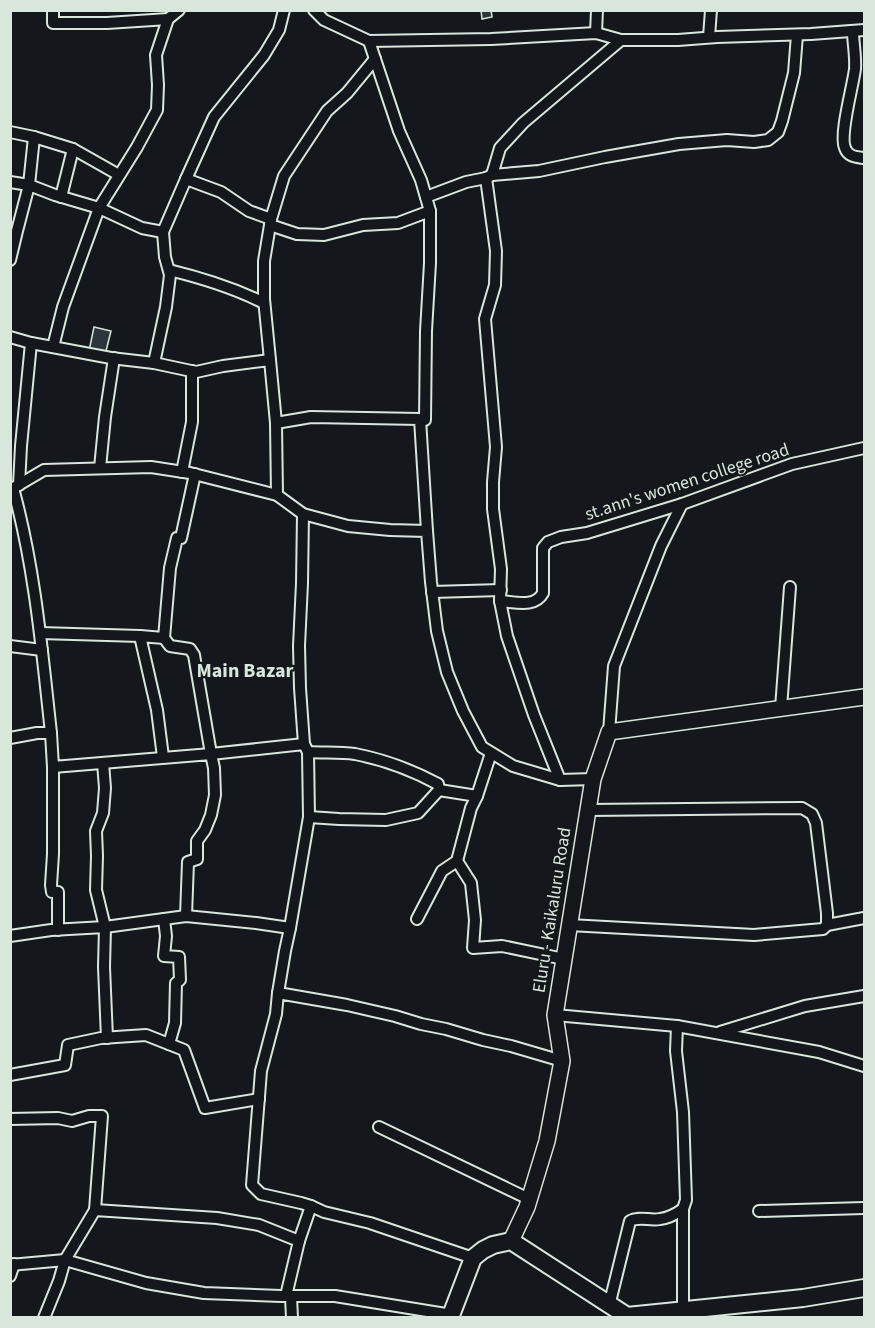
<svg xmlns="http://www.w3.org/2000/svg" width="875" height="1328" viewBox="0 0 875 1328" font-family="'Source Sans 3',sans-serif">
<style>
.building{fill:#2c363c;stroke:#d8e6dc;stroke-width:1.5}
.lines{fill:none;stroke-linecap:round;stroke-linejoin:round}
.street-casing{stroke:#d8e6dc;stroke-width:14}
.secondary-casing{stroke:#d8e6dc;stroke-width:18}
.primary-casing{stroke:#d8e6dc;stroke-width:20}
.street{stroke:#14181c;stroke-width:10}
.secondary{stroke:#14181c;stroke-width:15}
.primary{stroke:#14181c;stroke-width:16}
.labels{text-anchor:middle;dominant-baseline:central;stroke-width:4.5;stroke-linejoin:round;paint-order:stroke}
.street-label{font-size:18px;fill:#d8e6dc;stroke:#14181c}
.neighbourhood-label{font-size:20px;font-weight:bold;fill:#d8e6dc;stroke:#14181c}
</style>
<rect width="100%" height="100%" fill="#14181c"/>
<g class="building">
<path d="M481,10H491L492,17L482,19Z"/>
<path d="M94,327L111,331L105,355L89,351Z"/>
</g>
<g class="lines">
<g class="street-casing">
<g id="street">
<path d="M53,10V23H107L168,19"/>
<path d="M314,10L324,20L369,41L491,39L596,33L621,40H678L717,37L811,34L864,30"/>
<path d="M853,31C853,43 856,56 855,69C853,86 839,135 845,148C848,157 857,157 864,158"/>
<path d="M596,33L597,10"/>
<path d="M709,37L711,10"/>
<path d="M369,41L399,131L421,180L430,211V263L426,331L425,420L420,419"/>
<path d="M10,132L34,137"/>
<path d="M492,175L500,148L523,123L621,40"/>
<path d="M486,178L492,175L539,171L605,157L679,144L727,140L754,142L768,140L778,132L782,121L794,73L797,35"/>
<path d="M10,182L29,185L34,137L73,149L119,175"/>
<path d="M61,197L73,149"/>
<path d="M426,197L466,182L486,178L496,251L495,285L485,319L496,447L493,482V509L501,569L500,601L507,636L534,715L560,780"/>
<path d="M271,219L284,176L327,111L347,93L375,59"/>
<path d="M270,225L297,234L324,235L363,225L398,223L430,211"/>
<path d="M10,260L17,231L29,185L55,195L99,208L142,228L163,232"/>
<path d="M169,270C202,278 234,288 264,303"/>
<path d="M10,337L31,343L111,358L154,363L196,372L223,366L270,360L276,423"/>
<path d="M53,347L63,307L99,208L137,147L157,110L158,85L156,55L168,19L179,10"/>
<path d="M270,360L264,299V261L271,219L249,211L221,192L186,179L214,117L264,55L279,30L284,10"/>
<path d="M154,363L166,307L170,275L165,257L163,232L186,179"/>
<path d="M100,468L105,417L114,358"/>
<path d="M182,472L192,422V371"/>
<path d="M195,474L181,538H177L170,568L164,638L170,646L190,649L194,655L211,754L304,744L308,752L309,817L290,928"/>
<path d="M19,485L21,446L31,343"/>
<path d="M13,488C35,568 42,651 51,733"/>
<path d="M10,490L44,470L151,467L190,473L277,495L303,514"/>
<path d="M277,495L276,423L311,417L420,419L427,531"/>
<path d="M432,592L501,590"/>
<path d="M500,601C516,602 535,608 543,593V548L548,542L561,537L587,533L682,504L792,464L864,448"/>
<path d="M40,633L140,636"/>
<path d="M10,646L42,650"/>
<path d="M781,708L790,587"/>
<path d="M609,732L614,666L661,546L682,504"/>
<path d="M10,738L37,733H51L53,767L211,754L214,768L215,795L211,815L205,830L197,841V859L188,862L186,916"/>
<path d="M304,744L300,688L299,646L302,583L303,514L348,526L390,530L427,531L431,582L437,631L447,672L463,711L482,747L513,766L560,780L593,779"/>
<path d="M308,752C324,753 340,752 355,754C386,760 410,769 438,784L439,790L418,813L386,820L339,819L309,817"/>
<path d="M163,757L157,710L140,636L164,638"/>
<path d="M103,763L105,788L103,813L96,831L97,856L96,890L105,927L186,916L256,923L290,928L285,951L278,993"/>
<path d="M53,767V854L51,885L52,892H58V930"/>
<path d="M439,790L477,796"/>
<path d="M457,861L471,883L475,920L473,948L502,946L564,959"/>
<path d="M164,919L166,936L164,956L179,957L180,980L176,983L175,1023L169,1044"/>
<path d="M417,919L442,871L457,861L471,808L477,796L491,753"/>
<path d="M569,925L754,935L823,929L827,925V913L816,823L812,814L802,808L588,810"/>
<path d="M827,925L864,918"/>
<path d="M10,936L51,930L105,927L104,967L107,1038"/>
<path d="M555,1015L677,1026L819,1052L864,1066"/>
<path d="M720,1032L805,1006L864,996"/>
<path d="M10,1075L65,1065L68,1045L101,1038L146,1035L184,1050L205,1108L259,1099"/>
<path d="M10,1119L58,1118L72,1121L89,1116H102L95,1210"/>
<path d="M379,1127L529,1199"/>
<path d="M759,1211L864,1208"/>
<path d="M299,1241L311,1206"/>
<path d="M473,1258L370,1223L324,1212L311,1206L301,1203L261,1194L252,1185L261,1071L276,1014L278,993L347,1005L395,1016L421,1024L446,1029L483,1040L511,1046L562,1061"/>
<path d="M10,1265L65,1260L146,1283L204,1293L281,1296H335L452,1315"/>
<path d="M10,1276L14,1264"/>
<path d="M291,1296L292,1318"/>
<path d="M609,1306L630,1221C639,1216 650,1221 660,1219C669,1218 676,1214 683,1209L686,1200L683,1112L676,1051L677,1026"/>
<path d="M683,1310V1209"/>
<path d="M44,1318L59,1281L65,1260L95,1210L217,1218L259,1225L299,1241L286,1296"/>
</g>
</g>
<g class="secondary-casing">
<path id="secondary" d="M511,1241L527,1207L547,1141L562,1061L555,1015L593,779L609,732L864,697"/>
</g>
<g class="primary-casing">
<path id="primary" d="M450,1318L473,1258L483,1250L493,1245L511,1241L627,1316L803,1298L864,1288"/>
</g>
<use href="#street" class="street"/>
<use href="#secondary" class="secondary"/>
<use href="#primary" class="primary"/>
</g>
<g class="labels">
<g class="street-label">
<text transform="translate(687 482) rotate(-18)">st.ann's women college road</text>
<text transform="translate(552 910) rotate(-81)">Eluru - Kaikaluru Road</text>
</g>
<g class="neighbourhood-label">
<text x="245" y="671">Main Bazar</text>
</g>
</g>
<rect width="875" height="1328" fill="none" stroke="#d8e6dc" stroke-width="24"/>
</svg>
